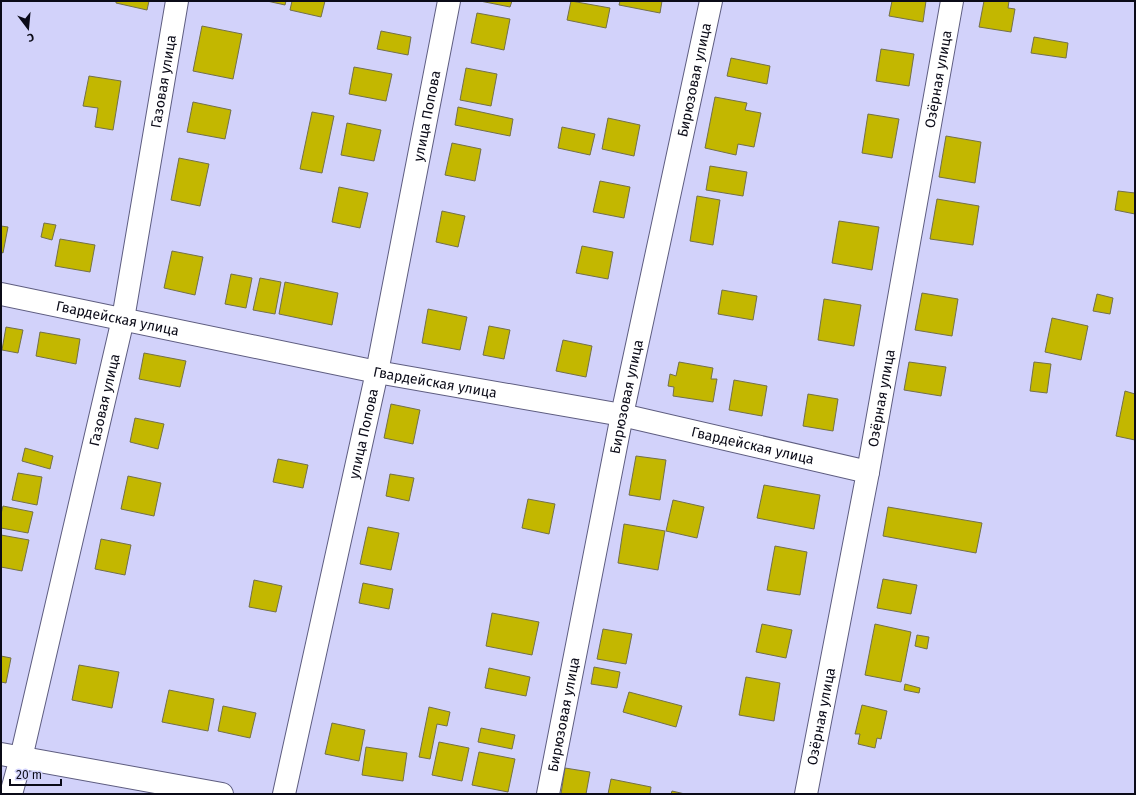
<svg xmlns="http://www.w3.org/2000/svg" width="1136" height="795" viewBox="0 0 1136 795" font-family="'Fira Sans',sans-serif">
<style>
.building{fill:#c3b700;stroke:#73704a}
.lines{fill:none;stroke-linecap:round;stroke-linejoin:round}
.minor-casing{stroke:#5e5d80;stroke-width:24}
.minor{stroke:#fff;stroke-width:22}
.labels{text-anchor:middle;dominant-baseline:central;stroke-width:3;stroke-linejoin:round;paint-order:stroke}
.street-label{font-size:14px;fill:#0b0b18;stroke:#d2d2fa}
</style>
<rect width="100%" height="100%" fill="#d2d2fa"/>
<g class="building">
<path d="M116,1H149L147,10L116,3Z"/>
<path d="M267,1H286L285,5Z"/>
<path d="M292,1H325L321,17L290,10Z"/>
<path d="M480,1H512L510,7Z"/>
<path d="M571,1L610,8L606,28L567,20Z"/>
<path d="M620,1H662L660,13L619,5Z"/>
<path d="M892,1H926L923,22L889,16Z"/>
<path d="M984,1H1009L1008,8L1015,9L1011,32L979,27Z"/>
<path d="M477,13L510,19L504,50L471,43Z"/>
<path d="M202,26L242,34L233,79L193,71Z"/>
<path d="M381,31L411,37L408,55L377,49Z"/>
<path d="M1034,37L1068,43L1066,58L1031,53Z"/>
<path d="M881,49L914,54L909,86L876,81Z"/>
<path d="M731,58L770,66L767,84L727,76Z"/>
<path d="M354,67L392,74L386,101L349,94Z"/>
<path d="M466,68L497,74L491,106L460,100Z"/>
<path d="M89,76L121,81L113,130L95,127L98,108L83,106Z"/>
<path d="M715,97L747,103L745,110L761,113L754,147L738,144L736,155L705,148Z"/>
<path d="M193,102L231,110L225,139L187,132Z"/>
<path d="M458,107L513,119L510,136L455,125Z"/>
<path d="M312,112L334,116L322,173L300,169Z"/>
<path d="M868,114L899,119L892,158L862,153Z"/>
<path d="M608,118L640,125L634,156L602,149Z"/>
<path d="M347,123L381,130L374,161L341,155Z"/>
<path d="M562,127L595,134L590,155L558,148Z"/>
<path d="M946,136L981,142L975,183L939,177Z"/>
<path d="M452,143L481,149L475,181L445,175Z"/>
<path d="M179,158L209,164L200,206L171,200Z"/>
<path d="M710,166L747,172L743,196L706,190Z"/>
<path d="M600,181L630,187L624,218L593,212Z"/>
<path d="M339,187L368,193L360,228L332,222Z"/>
<path d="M1118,191L1135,193V214L1115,210Z"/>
<path d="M697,196L720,200L713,245L690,241Z"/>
<path d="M937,199L979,206L973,245L930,239Z"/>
<path d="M442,211L465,216L458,247L436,242Z"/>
<path d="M839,221L879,227L872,270L832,263Z"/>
<path d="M44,223L56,225L52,240L41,237Z"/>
<path d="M1,226L8,227L3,253L1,252Z"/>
<path d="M60,239L95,245L90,272L55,266Z"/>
<path d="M582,246L613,252L608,279L576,273Z"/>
<path d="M172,251L203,257L195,295L164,288Z"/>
<path d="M231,274L252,278L246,308L225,304Z"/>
<path d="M260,278L281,282L275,314L253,310Z"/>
<path d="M285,282L338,293L332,325L279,314Z"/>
<path d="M722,290L757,296L753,320L718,314Z"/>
<path d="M922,293L958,299L952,336L915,330Z"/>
<path d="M1097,294L1113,298L1110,314L1093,311Z"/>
<path d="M824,299L861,305L854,346L818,340Z"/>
<path d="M428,309L467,317L460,350L422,343Z"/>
<path d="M1052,318L1088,326L1081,360L1045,352Z"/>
<path d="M489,326L510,330L504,359L483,355Z"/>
<path d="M6,327L23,330L18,353L2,350Z"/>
<path d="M40,332L80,339L76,364L36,356Z"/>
<path d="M563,340L592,346L586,377L556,371Z"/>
<path d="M144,353L186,361L180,387L139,379Z"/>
<path d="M679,362L713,368L711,379H717L713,402L673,396L674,387L668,386L670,374L676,376Z"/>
<path d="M909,362L946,367L941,396L904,390Z"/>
<path d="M1034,362L1051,364L1047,393L1030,391Z"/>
<path d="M734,380L767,386L762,416L729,410Z"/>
<path d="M1125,391L1135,394V440L1116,436Z"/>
<path d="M808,394L838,399L833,431L803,426Z"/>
<path d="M391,404L420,410L413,444L384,438Z"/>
<path d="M135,418L164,424L158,449L130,442Z"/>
<path d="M25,448L53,456L50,469L22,461Z"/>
<path d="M636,456L666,460L660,500L629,495Z"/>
<path d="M278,459L308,465L303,488L273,482Z"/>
<path d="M18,473L42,477L37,505L12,500Z"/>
<path d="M390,474L414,478L409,501L386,496Z"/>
<path d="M128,476L161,483L154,516L121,509Z"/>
<path d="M764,485L820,495L814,529L757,518Z"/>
<path d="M528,499L555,504L549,534L522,528Z"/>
<path d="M673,500L704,507L697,538L666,531Z"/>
<path d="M3,506L33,512L28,533L1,528V514Z"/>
<path d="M888,507L982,523L976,553L883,536Z"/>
<path d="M624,524L665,531L658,570L618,563Z"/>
<path d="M368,527L399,533L391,570L360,564Z"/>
<path d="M1,535L29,540L22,571L1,567Z"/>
<path d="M101,539L131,545L125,575L95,569Z"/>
<path d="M775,546L807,552L800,595L767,590Z"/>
<path d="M883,579L917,585L911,614L877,608Z"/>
<path d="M254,580L282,586L276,612L249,607Z"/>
<path d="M363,583L393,589L389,609L359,603Z"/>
<path d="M492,613L539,622L532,655L486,646Z"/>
<path d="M762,624L792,630L786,658L756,652Z"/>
<path d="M875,624L911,632L901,682L865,675Z"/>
<path d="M603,629L632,634L626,664L597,659Z"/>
<path d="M917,635L929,637L927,649L915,646Z"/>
<path d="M1,656L11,658L6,683L1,682Z"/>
<path d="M79,665L119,672L112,708L72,700Z"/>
<path d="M594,667L620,672L617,688L591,684Z"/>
<path d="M489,668L530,677L526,696L485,688Z"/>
<path d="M746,677L780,683L774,721L739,715Z"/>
<path d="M905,684L920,688L919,693L904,690Z"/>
<path d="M169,690L214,699L208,731L162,722Z"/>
<path d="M629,692L682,706L676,727L623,712Z"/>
<path d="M862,705L887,711L881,739L877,738L875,748L858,744L860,734H855Z"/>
<path d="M223,706L256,713L250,738L218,731Z"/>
<path d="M429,707L450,712L447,726L437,724L430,759L419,757Z"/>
<path d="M332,723L365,730L359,761L325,754Z"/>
<path d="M481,728L515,735L512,749L478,742Z"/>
<path d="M439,742L469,748L462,781L432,775Z"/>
<path d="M366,747L407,753L403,781L362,775Z"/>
<path d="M479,752L515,759L508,792L472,785Z"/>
<path d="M565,768L590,772L586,794H561Z"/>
<path d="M611,779L651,787L650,794H608Z"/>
<path d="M672,791L685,794H671Z"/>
</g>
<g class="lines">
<g class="minor-casing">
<g id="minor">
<path id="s1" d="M1,294L377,372L622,415L868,472"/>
<path d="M1,754L222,794"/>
<path id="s2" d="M11,794L21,758L123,319L177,1"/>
<path id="s3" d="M284,794L377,372L449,1"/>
<path id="s4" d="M548,794L622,415L711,1"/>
<path id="s5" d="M806,794L868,472L952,1"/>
</g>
</g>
<use href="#minor" class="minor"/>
</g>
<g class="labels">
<g class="street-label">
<text stroke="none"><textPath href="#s5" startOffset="727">Озёрная улица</textPath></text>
<text stroke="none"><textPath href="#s4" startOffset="729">Бирюзовая улица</textPath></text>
<text stroke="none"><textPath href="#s2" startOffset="729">Газовая улица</textPath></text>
<text stroke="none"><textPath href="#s3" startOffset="693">улица Попова</textPath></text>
<text stroke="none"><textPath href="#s1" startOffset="119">Гвардейская улица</textPath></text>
<text stroke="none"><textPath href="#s1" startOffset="443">Гвардейская улица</textPath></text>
<text stroke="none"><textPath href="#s4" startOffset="405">Бирюзовая улица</textPath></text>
<text stroke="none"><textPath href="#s5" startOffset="403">Озёрная улица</textPath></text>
<text stroke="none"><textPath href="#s2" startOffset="405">Газовая улица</textPath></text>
<text stroke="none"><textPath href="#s3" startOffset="369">улица Попова</textPath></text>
<text stroke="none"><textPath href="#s1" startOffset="767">Гвардейская улица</textPath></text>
<text stroke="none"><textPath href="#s4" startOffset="81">Бирюзовая улица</textPath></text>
<text stroke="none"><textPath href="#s5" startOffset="79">Озёрная улица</textPath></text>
</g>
</g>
<rect width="1136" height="795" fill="none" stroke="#0b0b18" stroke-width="4"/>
<g transform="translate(28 28) rotate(164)" stroke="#d2d2fa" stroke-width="3" paint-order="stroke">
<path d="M0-3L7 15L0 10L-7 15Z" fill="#0b0b18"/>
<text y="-6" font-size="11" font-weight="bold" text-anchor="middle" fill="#0b0b18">С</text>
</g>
<path d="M10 779v6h51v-6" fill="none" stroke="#0b0b18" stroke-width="2"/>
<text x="16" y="779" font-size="12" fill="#0b0b18" stroke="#d2d2fa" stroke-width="3" paint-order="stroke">20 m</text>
</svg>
